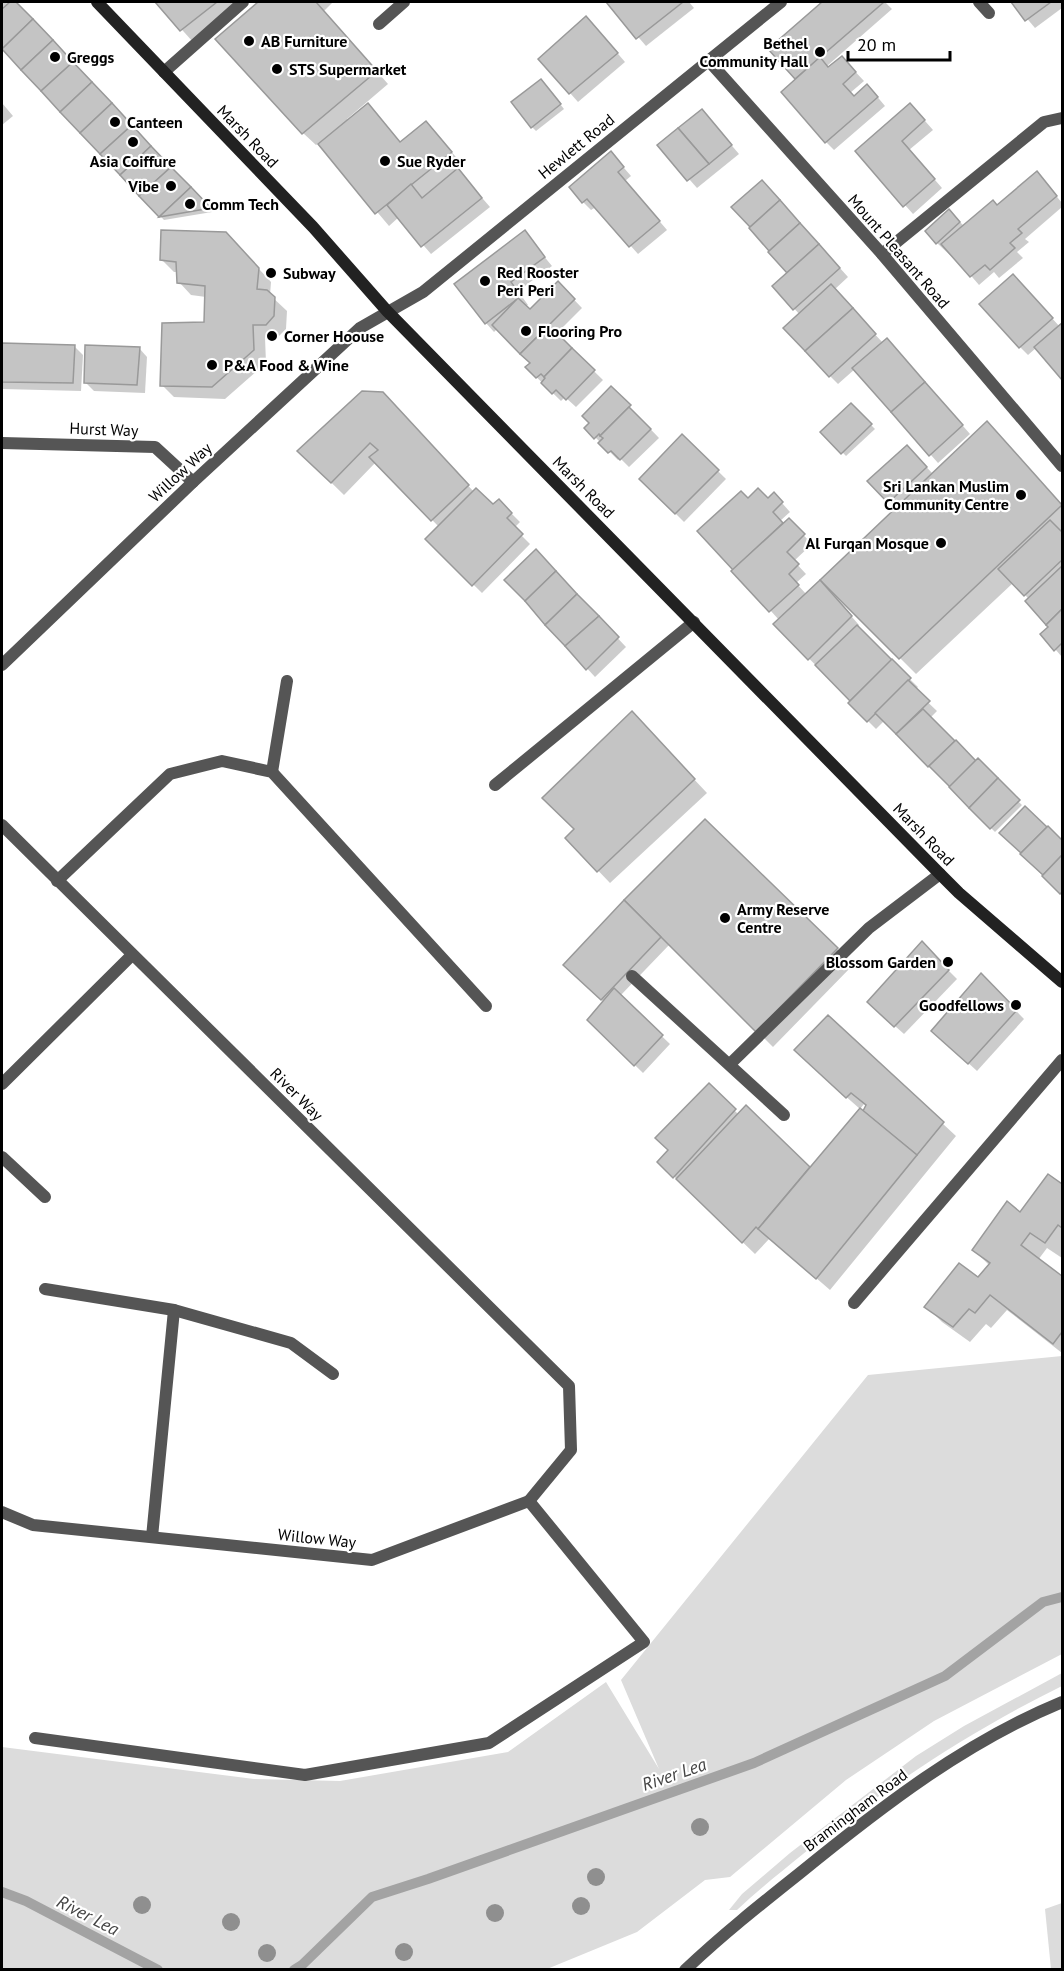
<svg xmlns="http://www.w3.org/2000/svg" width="1064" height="1971" viewBox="0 0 1064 1971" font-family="'PT Sans',sans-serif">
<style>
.green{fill:#dcdcdc}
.shadow{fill:#0003}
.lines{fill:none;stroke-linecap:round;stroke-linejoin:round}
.stream{stroke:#a3a3a3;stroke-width:10}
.building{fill:#c4c4c4;stroke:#999;stroke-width:1.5}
.service{stroke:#555;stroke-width:12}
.minor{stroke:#555;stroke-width:12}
.tertiary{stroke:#555;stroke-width:12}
.secondary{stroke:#222;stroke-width:12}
.tree{fill:#8f8f8f}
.poi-dot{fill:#000;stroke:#fff;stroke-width:2}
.labels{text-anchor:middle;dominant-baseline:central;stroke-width:4.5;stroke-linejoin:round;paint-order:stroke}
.poi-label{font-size:16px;font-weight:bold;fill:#000;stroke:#fff;text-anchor:start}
.street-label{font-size:16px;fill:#000;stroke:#fff}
.water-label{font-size:18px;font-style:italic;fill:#444;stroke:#fff}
</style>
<rect width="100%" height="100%" fill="#fff"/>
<g class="green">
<path d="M1062,1356V1654L934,1721L846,1780L730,1877L705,1880L637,1932L547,1969L2,1970V1747L254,1779L340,1781L508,1752L606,1682L659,1769L621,1680L868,1375Z"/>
<path d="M1062,1673V1686C970,1731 883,1789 803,1854C781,1872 758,1890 737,1910H729L742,1894L790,1853L916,1756L964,1726Z"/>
<path d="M1062,1903V1969H1051L1045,1909Z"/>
</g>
<g class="shadow">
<path d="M2,2H14L212,212L164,220L2,48Z"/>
<path d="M157,2H245L193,42Z"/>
<path d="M260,2H333L324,11L388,84L347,119L349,121L368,105L401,143L426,123L463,165L457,169L490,207L431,254L399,217L389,226L319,143L316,145L303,133L218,40Z"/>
<path d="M608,2H689L694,8L646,46Z"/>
<path d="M825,2H885L892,9L827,66L829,69L850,66L864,81L850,93L854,97L875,94L885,106L834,150L826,142L798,79L770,49Z"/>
<path d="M1013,2H1062V8L1035,28Z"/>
<path d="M595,27L625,62L578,102L540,59Z"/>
<path d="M545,85L564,109L536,131L532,127Z"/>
<path d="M2,103L13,116L2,125Z"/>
<path d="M918,113L933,130L909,150L942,188L913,214L857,151Z"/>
<path d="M710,120L739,154L697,188L659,145Z"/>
<path d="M611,153L631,176L625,181L667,230L638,254L596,207L591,210L583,202Z"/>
<path d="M1045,182L1062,203V207L1025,239L1029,242L1017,252L1023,258L999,278L994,272L979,285L955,257L953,258L937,243L949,211L964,226Z"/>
<path d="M770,190L848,277L834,290L883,343L895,348L970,434L938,463L855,369L838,384L830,376L800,315L774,286L789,273L733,207Z"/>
<path d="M524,232L552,266L518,291L528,305L525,307L530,311L558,283L582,308L556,334L603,380L576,407L565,397L561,401L527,368L532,363L497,329L494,332L486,323Z"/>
<path d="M238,246L271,282L270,295L287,311L286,329L278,337H265L266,363L225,399L174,397L162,385L206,324V297L191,295L179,282L178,272H174L162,260Z"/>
<path d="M1021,284L1060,327L1062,325V378L1036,348L1028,355L1020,347Z"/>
<path d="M2,345L75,347L83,355L81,391L2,389Z"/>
<path d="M139,348L147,357L145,393L94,391L86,383Z"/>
<path d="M611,388L659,438L629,467L620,458L618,460L586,428Z"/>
<path d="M851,405L875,429L846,456L823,432Z"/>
<path d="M395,406L474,492L493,506L499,501L520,522L514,528L530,544L482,593L427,539L439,527L376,462L344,495L299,451Z"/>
<path d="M682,436L726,479L684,522L641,479Z"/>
<path d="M1003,439L1062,506V657L1042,634L1050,627L1029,599L1013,583L916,674L826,584L824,585L859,625L857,628L918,687L915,690L937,711L930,718L1022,805L995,832L884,721L876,729L850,703L852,701L775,625L779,620L699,531L748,499L768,500L774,494L790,512L780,521L784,525L789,520L812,544L794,561L806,574L796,583L807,595L896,509L870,481L915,455L933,474Z"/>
<path d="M536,551L626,647L595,677L506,580Z"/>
<path d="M644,726L707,793L610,883L567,838L576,829Z"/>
<path d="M1025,808L1062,843V896L1001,832Z"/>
<path d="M705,821L853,965L773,1047L670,944L620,996L670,1044L643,1073L589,1020L604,1002L573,973Z"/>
<path d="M922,944L957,979L904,1034L877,1010Z"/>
<path d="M981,975L1024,1019L977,1071L942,1039Z"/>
<path d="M828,1017L956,1136L830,1290L770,1238L755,1254L659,1162L670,1150L709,1085L739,1115L746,1107L810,1170L864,1113L867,1107L864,1104L860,1109L808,1063Z"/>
<path d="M1048,1176L1062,1186V1258L1047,1248L1038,1260L1062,1278V1353L1007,1310L991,1328L986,1324L970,1342L942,1322L926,1306L978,1279L990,1266L974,1250L1021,1214Z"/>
</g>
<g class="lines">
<g class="stream">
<path d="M2,1892L26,1901L158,1970"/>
<path d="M294,1970L302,1965L372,1897L428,1879L754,1763L945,1676L1043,1602L1062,1597"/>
</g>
</g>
<g class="building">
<path d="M10,2H16L33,19L2,49V9Z"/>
<path d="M155,2H217L180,31Z"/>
<path d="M258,2H316L377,71L302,134L215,39Z"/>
<path d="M606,2H683L636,39Z"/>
<path d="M822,2H884L795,79L768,49Z"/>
<path d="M1011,2H1051L1025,21Z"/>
<path d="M586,16L618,53L569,94L538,59Z"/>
<path d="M33,19L53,40L21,70L2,49Z"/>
<path d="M53,40L73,62L41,91L21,70Z"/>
<path d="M842,56L856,72L843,84L854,96L867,84L878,97L825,143L781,92L820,57L828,67Z"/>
<path d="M73,62L92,82L60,112L41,91Z"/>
<path d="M541,79L561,104L531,128L511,102Z"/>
<path d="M92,82L112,103L80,133L60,112Z"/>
<path d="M112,103L132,125L100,154L80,133Z"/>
<path d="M368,103L400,142L426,121L452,152L375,214L318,144Z"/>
<path d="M910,103L925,120L902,141L935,179L903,207L855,151Z"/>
<path d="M702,109L732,145L709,164L678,128Z"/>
<path d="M132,125L151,146L120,175L100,154Z"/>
<path d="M678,128L709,164L687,181L657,145Z"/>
<path d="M151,146L171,167L139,196L120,175Z"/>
<path d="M611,151L624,167L618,172L660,221L629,247L587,199L582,203L569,187Z"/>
<path d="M171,167L191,187L159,217L139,196Z"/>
<path d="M458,168L482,198L421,247L387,205L411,184L422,198Z"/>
<path d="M1037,171L1057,196L1018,229L1022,233L1010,243L1015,248L990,270L985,265L970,277L941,244L993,200L997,205Z"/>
<path d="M762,180L780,200L750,227L731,207Z"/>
<path d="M191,187L211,208L159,217Z"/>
<path d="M780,200L800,223L769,251L749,228Z"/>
<path d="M949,209L960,222L936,244L925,231Z"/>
<path d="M800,223L819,244L787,273L768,252Z"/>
<path d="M161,230L226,232L259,268L257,289L267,290L275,297L274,316L266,325H253L254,350L212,387L160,386L162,323L204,322L205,286L177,283L176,262L160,260Z"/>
<path d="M525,230L545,257L511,282L521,296L485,324L454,284Z"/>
<path d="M819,244L840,268L793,310L772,286Z"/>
<path d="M1013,274L1053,318L1019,348L979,304Z"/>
<path d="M558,281L575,299L520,354L492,325L518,298L530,309Z"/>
<path d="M831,284L853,308L805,351L783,328Z"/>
<path d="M853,308L876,334L829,377L805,351Z"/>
<path d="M1062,323V380L1034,347Z"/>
<path d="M549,325L572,348L544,377L541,374L536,378L525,367L530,363L520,354Z"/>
<path d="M887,338L925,382L891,412L852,368Z"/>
<path d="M2,343L75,345L73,383L2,382Z"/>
<path d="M85,345L140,347L137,385L84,383Z"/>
<path d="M572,348L595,370L566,400L556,390L552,394L541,383L545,378L544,377Z"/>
<path d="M925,382L963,425L929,456L891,412Z"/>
<path d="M611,386L631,405L600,436L599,434L594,439L584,428L589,423L582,416Z"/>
<path d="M362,391L383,392L469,485L431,521L369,457L378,450L370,443L331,483L297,451Z"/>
<path d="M851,403L872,424L841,454L820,432Z"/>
<path d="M629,407L651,429L620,460L611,451L608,453L598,443L603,438L600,436Z"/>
<path d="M987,421L1062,505L899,659L820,580Z"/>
<path d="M682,434L719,470L675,514L639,479Z"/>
<path d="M907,445L927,467L888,503L867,481Z"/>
<path d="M476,488L493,504L499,499L512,513L507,518L523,534L472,586L425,539Z"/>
<path d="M758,488L768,498L774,492L783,502L773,512L783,523L733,570L697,531L741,491L748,498Z"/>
<path d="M789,518L805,534L787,552L799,564L789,574L799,585L769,612L731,571Z"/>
<path d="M1050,520L1062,532V560L1024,596L998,569Z"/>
<path d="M536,549L556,571L525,601L504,580Z"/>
<path d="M1062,566V609L1046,625L1025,601Z"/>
<path d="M556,571L577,594L545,625L525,601Z"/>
<path d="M820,580L852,616L808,660L773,624Z"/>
<path d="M577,594L599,616L565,646L545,625Z"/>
<path d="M1062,609V643L1054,651L1040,634L1048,627L1046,625Z"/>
<path d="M599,616L619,637L586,670L565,646Z"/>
<path d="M857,625L892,660L850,701L815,665Z"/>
<path d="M892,659L911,678L867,722L848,703Z"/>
<path d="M908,680L930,701L896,734L875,713Z"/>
<path d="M923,709L955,741L928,767L896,734Z"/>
<path d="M632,711L695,779L597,872L565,838L574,829L542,798Z"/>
<path d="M956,740L976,761L950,787L929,766Z"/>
<path d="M978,758L998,778L969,808L949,787Z"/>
<path d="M998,778L1020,800L990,829L969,808Z"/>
<path d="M1025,806L1047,827L1021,853L999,833Z"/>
<path d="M705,819L838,948L756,1032L624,900Z"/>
<path d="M1048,826L1062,840V855L1043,875L1020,854Z"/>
<path d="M1062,855V892L1060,894L1042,876Z"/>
<path d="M624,900L661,937L601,1000L563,965Z"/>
<path d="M922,941L949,970L894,1027L867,1002Z"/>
<path d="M981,973L1017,1010L968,1064L931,1031Z"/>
<path d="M614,988L663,1035L634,1066L587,1020Z"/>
<path d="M828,1015L944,1122L917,1155L863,1111L866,1105L851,1093L846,1098L794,1050Z"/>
<path d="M709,1083L736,1109L673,1178L657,1162L668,1150L655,1138Z"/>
<path d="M746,1105L810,1167L758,1229L756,1227L742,1243L676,1179Z"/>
<path d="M860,1108L917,1155L816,1279L758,1229Z"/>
<path d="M1048,1174L1062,1184V1228L1058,1225L1045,1243L1030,1233L1021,1245L1062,1276V1332L1053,1344L990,1295L975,1313L969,1309L953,1327L924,1307L959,1263L978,1277L990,1263L972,1250L1007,1201L1020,1212Z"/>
</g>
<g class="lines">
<g class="service">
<path d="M379,24L404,2"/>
<path d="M164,72L243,2"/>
<path d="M882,254L1044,122L1062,118"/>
<path d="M272,772L287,681"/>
<path d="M495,785L694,622"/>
<path d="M57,881L170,774L222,761L272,772L486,1006"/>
<path d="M632,976L784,1115"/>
<path d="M730,1064L869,928L940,874"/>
<path d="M2,1084L132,955"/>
<path d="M2,1157L45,1197"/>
<path d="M45,1289L174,1310L291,1343L333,1374"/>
<path d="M854,1303L1062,1060"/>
<path d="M152,1537L174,1310"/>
<path d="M35,1738L305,1775L489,1743L644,1642L529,1501"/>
</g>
<g class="minor">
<path d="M979,2L989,13"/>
<path d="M708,60L882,254L1062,466"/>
<path d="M2,443L155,447L193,482"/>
<path d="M2,665L193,482L360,328L423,292L781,2"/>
<path d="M2,825L569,1386L571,1450L529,1501L372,1560L33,1525L2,1512"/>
</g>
<path class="tertiary" d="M685,1970C722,1935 761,1904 800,1873C881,1807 965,1742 1062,1702"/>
<path class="secondary" d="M97,2L313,227L387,311L940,874L959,893L1062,982"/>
</g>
<g class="tree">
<circle cx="700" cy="1827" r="9"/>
<circle cx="596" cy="1877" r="9"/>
<circle cx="142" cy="1905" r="9"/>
<circle cx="581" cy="1906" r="9"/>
<circle cx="495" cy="1913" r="9"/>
<circle cx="231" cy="1922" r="9"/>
<circle cx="404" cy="1952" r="9"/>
<circle cx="267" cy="1953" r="9"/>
</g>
<g class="poi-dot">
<circle cx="249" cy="41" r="6"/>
<circle cx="820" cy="52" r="6"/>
<circle cx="55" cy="57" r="6"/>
<circle cx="277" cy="69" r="6"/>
<circle cx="115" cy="122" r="6"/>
<circle cx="133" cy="142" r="6"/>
<circle cx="385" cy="161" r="6"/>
<circle cx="171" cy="186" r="6"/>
<circle cx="190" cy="204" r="6"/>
<circle cx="271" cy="273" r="6"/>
<circle cx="485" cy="281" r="6"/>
<circle cx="526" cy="331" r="6"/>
<circle cx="272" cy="336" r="6"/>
<circle cx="212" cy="365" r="6"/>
<circle cx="1021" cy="495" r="6"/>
<circle cx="941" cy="543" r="6"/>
<circle cx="725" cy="918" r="6"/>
<circle cx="948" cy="962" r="6"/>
<circle cx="1016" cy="1005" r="6"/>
</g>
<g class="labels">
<g class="poi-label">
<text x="261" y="41">AB Furniture</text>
<text x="808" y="43" text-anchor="end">Bethel<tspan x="808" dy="18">Community Hall</tspan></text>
<text x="67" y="57">Greggs</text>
<text x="289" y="69">STS Supermarket</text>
<text x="127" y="122">Canteen</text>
<text x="133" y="161" text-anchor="middle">Asia Coiffure</text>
<text x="397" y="161">Sue Ryder</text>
<text x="159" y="186" text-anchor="end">Vibe</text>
<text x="202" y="204">Comm Tech</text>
<text x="497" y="272">Red Rooster<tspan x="497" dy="18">Peri Peri</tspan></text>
<text x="283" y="273">Subway</text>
<text x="538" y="331">Flooring Pro</text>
<text x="284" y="336">Corner Hoouse</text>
<text x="224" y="365">P&amp;A Food &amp; Wine</text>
<text x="1009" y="486" text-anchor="end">Sri Lankan Muslim<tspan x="1009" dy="18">Community Centre</tspan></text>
<text x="929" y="543" text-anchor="end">Al Furqan Mosque</text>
<text x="737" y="909">Army Reserve<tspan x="737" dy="18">Centre</tspan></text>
<text x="936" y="962" text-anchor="end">Blossom Garden</text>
<text x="1004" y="1005" text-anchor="end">Goodfellows</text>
</g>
<g class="street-label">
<text transform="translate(248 136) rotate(46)">Marsh Road</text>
<text transform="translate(576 146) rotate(-39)">Hewlett Road</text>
<text transform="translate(899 251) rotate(49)">Mount Pleasant Road</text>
<text transform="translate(104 429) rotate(2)">Hurst Way</text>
<text transform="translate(180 472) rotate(-43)">Willow Way</text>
<text transform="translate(584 487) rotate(45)">Marsh Road</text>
<text transform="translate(924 834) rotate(46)">Marsh Road</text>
<text transform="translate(297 1094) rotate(45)">River Way</text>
<text transform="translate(317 1538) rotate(6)">Willow Way</text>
<text transform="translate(855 1810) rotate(-37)">Bramingham Road</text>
</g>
<g class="water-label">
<text transform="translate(674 1774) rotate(-19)">River Lea</text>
<text transform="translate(88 1915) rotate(27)">River Lea</text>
</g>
</g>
<rect width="1064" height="1971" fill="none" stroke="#000000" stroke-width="6"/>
<path d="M848 51v9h102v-9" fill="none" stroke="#000000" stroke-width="3"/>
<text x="857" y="51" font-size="18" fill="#000000" stroke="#ffffff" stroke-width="4.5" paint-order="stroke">20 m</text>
</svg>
